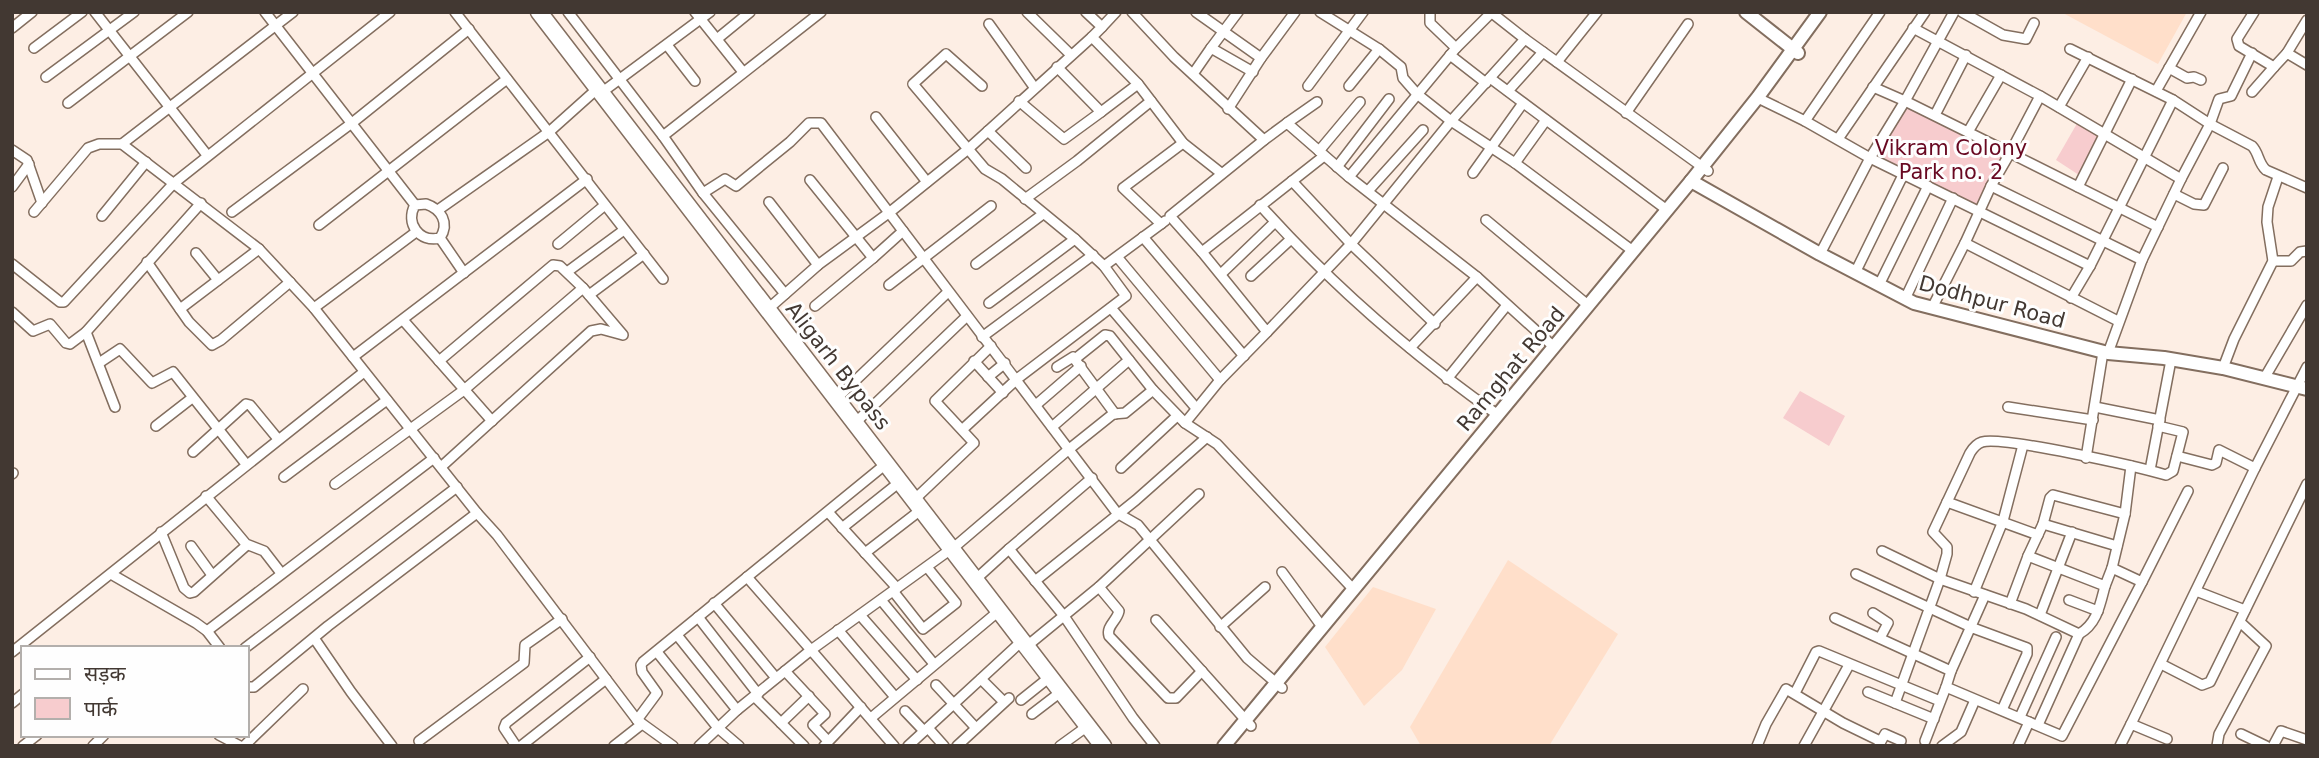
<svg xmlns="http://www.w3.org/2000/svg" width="2319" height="758" viewBox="0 0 2319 758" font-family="'DejaVu Sans','Noto Sans Devanagari',sans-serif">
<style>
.built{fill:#ffdfca}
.green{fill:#f7ccce}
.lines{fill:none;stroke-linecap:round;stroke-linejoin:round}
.street-casing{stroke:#836e5f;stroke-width:12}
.secondary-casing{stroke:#836e5f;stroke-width:16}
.highway-casing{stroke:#836e5f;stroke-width:19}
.street{stroke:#fff;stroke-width:9}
.secondary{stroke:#fff;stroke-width:12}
.highway{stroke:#fff;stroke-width:16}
.labels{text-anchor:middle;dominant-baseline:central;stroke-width:6;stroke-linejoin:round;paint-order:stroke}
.park-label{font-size:21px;fill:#680821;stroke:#fefefe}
.street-label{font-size:21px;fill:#423832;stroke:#fefefe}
</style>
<rect width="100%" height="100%" fill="#fdeee4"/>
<g class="built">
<path d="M2061,12H2187L2158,64Z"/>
<path d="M1508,560L1618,634L1549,746H1421L1410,727Z"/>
<path d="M1373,587L1436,609L1402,670L1364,706L1325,647Z"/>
</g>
<g class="green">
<path d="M1905,101L2005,150L1979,212L1872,159Z"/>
<path d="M2079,120L2099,133L2079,175L2056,160Z"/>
<path d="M1800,391L1845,416L1829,446L1783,418Z"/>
</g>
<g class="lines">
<g class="street-casing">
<g id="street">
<path d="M95,12L207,155"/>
<path d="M265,12L415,205"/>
<path d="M455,12L663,279"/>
<path d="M568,12L663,136L703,193L785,294"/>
<path d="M695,12L743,72"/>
<path d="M1027,12L1071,55"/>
<path d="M1086,12L1102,27L1092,37L1138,84L1183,143L1221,173"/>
<path d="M1132,12L1174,57L1264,140L1287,123L1349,177L1477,277L1554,347"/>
<path d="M1196,12L1261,58L1295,12"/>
<path d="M1320,12L1379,49L1401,67L1403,78L1417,94L1451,121L1515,163L1633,251"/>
<path d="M1430,12V23L1456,48L1492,12"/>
<path d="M1962,12L2003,35L2026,39L2034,23"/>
<path d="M2254,12L2237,39L2239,46L2274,67L2287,53L2307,65"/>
<path d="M1492,13L1525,39L1708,171"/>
<path d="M989,24L1034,87"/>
<path d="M1102,27L1116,12"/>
<path d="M12,28L32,12"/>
<path d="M1913,28L2040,96L2181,179L2142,260"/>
<path d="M717,39L750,12"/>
<path d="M667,45L695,81"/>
<path d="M34,48L82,12"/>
<path d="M1211,48L1238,12"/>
<path d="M2070,49L2173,100L2210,124L2252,146C2259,153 2258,163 2266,170L2307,188"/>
<path d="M2287,53L2307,20"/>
<path d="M1450,55L1486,83"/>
<path d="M1557,62L1597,12"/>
<path d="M2169,68L2187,78L2194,77L2201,80"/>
<path d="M1193,74L1211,48L1253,72"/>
<path d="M46,77L134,12"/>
<path d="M1490,78L1667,210"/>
<path d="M1308,86L1363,12"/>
<path d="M1349,86L1379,49"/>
<path d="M1873,87L1905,101L2010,153L1991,186L2142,260L2108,353"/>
<path d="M1508,91L1543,52"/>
<path d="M2156,91L2201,12"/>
<path d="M2252,92L2274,67"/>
<path d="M601,93L710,12"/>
<path d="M2040,96L2010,153L2158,227"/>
<path d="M1762,100L1805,121L1870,158L2090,266"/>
<path d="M1019,101L1064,139L1101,112L1057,67"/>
<path d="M68,103L188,12"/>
<path d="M2059,107L2088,57"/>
<path d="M1228,109L1261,58"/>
<path d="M1101,112L1138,84"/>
<path d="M1626,113L1688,24"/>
<path d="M1935,115L1966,55"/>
<path d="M876,117L927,182"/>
<path d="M1805,121L1880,12"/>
<path d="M1287,123L1317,102"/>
<path d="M988,131L1026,168"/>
<path d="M1968,132L2001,75"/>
<path d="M663,136L821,12"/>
<path d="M1838,139L1925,12"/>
<path d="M1264,140L1170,216L1202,252L1267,332L1351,244L1451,121L1525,39"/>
<path d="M122,144L293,12"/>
<path d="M12,150L27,160L42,203"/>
<path d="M1319,151L1360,102"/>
<path d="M1515,163L1546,120"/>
<path d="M1337,167L1389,99"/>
<path d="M1473,173L1523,103"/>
<path d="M1349,177L1456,48"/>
<path d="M2181,179L2210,124L2219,99L2231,96L2252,53"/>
<path d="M810,180L873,258L903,231"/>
<path d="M1292,181L1351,244L1435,324"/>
<path d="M1991,186L1965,243L2118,321"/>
<path d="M12,187L29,164"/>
<path d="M2078,187L2132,79"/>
<path d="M1368,191L1423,130"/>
<path d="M703,193L725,179L736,186L790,142L809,123H821L1117,513L1138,525L1247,658L1282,688"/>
<path d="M2174,194L2194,204L2204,205L2223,168"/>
<path d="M1025,199L1077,161L1151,101"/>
<path d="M769,202L818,265"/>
<path d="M426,204C441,209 450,223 440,238C419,243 405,223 415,205Z"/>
<path d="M1260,205C1331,284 1411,354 1498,415"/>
<path d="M438,210L549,132L597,89"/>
<path d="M34,212L88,148L99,144H122L259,249L314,308L477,513L497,535L637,720L673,746"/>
<path d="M232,212L352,123L469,29"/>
<path d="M102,216L146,162"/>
<path d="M1486,220L1589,306"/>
<path d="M1161,224L1123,188L1183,143"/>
<path d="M319,225L507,79"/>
<path d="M1143,237L1244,356"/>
<path d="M440,238L464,273"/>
<path d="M558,244L605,205"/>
<path d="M1202,252L1324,156"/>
<path d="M196,253L218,280"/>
<path d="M1820,254L1870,158L1905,101L1954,12"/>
<path d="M1118,258L1220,380"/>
<path d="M2273,261H2291L2300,252L2307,251"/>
<path d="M147,262L189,322L212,345L221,340L290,282"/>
<path d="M12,264L60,302H64L174,183L390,12"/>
<path d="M976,264L1043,214"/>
<path d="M1104,266L1165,221"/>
<path d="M567,272L624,230"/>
<path d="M1855,273L1904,173"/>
<path d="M1221,274L1275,222"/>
<path d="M1251,276L1291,239"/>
<path d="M889,285L991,206"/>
<path d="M1879,285L1928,186"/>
<path d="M589,295L644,254"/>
<path d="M2071,298L2090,266L2173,100"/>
<path d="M1905,299L1953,198"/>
<path d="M989,303L1075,239"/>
<path d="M815,306L873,258"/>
<path d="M314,308L416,232"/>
<path d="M1111,308L1196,408"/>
<path d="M1932,308L1965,243"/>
<path d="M180,309L259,249"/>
<path d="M768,309L818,265L890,212L967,150L1092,37"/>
<path d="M12,312L33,331L50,324L66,343L70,344L86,332L201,203"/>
<path d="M403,320L492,421"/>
<path d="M86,332L115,407"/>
<path d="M982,337L1093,255"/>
<path d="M1410,348L1477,277"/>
<path d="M353,357L587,179"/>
<path d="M1075,359L1105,335L1110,336L1153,390L1185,423L1220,380L1267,332"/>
<path d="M439,361L553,265L560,266L583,288"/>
<path d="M974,361L1003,393"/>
<path d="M99,363L120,349L152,383L173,372L246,464"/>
<path d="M1057,367L1073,357L1115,414"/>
<path d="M2223,368L2234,339L2273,261L2267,222L2268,207L2278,177"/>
<path d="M988,377L1005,363"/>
<path d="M2265,377L2307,305"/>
<path d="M1447,379L1507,305"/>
<path d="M836,399L948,292"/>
<path d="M1037,404L1081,366"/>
<path d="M2008,407L2093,420"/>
<path d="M2095,407L2160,420"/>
<path d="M855,423L967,316"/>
<path d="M1185,423L1217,444L1354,590"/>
<path d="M156,426L192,398"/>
<path d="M1052,427L1129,360"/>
<path d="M963,429L1017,379L1126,296L1104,266L1075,239L1002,179L985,169L913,84L946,54L982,86"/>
<path d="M193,452L246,404L250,405L278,439"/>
<path d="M2177,456L2212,465L2216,463L2219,450L2255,468"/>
<path d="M2086,458L2103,352"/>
<path d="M1121,468L1177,416"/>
<path d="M2150,470L2171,360"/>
<path d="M12,474L13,473"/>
<path d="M284,477L387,400"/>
<path d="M335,484L464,390L583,288L623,335L601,329L591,331L441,467"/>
<path d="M206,496L246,544L264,551L281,573"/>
<path d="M915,499L974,443L935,401L991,346"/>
<path d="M1947,502L2038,535"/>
<path d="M828,512L897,588"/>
<path d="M2043,524L2117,546"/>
<path d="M842,528L901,481"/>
<path d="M161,532L184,588L190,593L194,592L247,545"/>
<path d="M191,546L212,575"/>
<path d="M1009,549L1092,478"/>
<path d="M1882,551L1940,579L1947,554V547L1933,532L1970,453C1973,448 1976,444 1982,442C2003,436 2139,467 2166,475L2173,471L2183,432L2158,426"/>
<path d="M865,553L922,509"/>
<path d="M2028,556L2043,524L2050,498L2053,495L2125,514"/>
<path d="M2112,568L2125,514L2131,466"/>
<path d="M1282,572L1323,628"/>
<path d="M111,574L196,623L207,631L220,648"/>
<path d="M1856,574L1973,628L2027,648V654L2002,710"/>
<path d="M747,577L811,650L958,544L1068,450L1113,414L1125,413L1153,390"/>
<path d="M976,579L1009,549L1064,616L1133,718L1155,746"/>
<path d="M1035,581L1136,500L1207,437"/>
<path d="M1099,587L1119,611C1117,621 1106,626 1109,636L1168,698H1176L1202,671"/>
<path d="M893,591L923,629L956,603L927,567"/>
<path d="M2196,591L2245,610"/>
<path d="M1974,592L2003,521L2023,445"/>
<path d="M881,600L934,664"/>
<path d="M2069,600L2098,611"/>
<path d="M714,603L776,678"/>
<path d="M2010,604L2028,556L2105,586L2112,568L2142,582L2188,491"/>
<path d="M1873,613L1888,623L1880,638"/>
<path d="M860,615L917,680"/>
<path d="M2040,615L2072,532"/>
<path d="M698,617L758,694"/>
<path d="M1835,618L1951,671L1946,687L2062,736L2142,582"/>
<path d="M1156,620L1251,726"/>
<path d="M1220,627L1265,587"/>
<path d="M838,630L895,697"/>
<path d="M207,631L434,458"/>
<path d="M677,635L737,710"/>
<path d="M314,638L351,692L392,746"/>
<path d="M1027,646L1099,587L1199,494"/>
<path d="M245,648L457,487"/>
<path d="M12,652L364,372"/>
<path d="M657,652L718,728L739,746"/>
<path d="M2161,664L2202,685L2210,682L2307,484"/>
<path d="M785,671L825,714L813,725L828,741"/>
<path d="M1951,671L1985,595"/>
<path d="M981,679L1004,702"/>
<path d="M936,685L976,728"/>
<path d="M247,687H254L328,626L477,513"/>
<path d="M1868,692L1895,703L1940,579L2026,609L2079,634C2097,624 2100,605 2105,586"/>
<path d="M1795,693L1816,652L1819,651L1940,701"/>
<path d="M755,697L804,746"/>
<path d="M1021,700L1051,676"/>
<path d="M12,703L23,694"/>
<path d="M1895,703L1934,719"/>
<path d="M905,711L924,731"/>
<path d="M1032,714L1062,691"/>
<path d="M2020,717L2056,637"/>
<path d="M871,718L1000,610"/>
<path d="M637,720L657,693L642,672L641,665L643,662L887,463"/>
<path d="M781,723L809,696"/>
<path d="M2131,724L2255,468L2307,367"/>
<path d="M2038,725L2079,634"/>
<path d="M928,728L944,746"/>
<path d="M2241,734L2266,746"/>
<path d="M219,735L240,746"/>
<path d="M419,741L524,663L525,645L562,619"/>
<path d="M1925,741L1946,687"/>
<path d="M1879,745L1885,734L1901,741"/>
<path d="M23,746L37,735"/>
<path d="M93,746L104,735"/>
<path d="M244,746L303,689"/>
<path d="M516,746L504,728L506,723L590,657"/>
<path d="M521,746L606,679"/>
<path d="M614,746L642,724"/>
<path d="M699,746L737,710L811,650L894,746"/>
<path d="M824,746L861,707"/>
<path d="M908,746L1023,640"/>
<path d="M957,746L1009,698"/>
<path d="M1060,746L1089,725"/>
<path d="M1757,746L1766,724L1786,689L1843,723L1880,741"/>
<path d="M1804,746L1849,665"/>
<path d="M1942,746L1961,732L1975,700"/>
<path d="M2018,746L2029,722"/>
<path d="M2120,746L2131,724L2167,739"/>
<path d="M2217,746L2219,734L2266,646L2240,622"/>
<path d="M2273,746L2281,731L2307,740"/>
</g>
</g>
<g class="secondary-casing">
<g id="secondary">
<path d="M1746,12L1798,53"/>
<path d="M1691,181L1820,254L1914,303L2108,353L2164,358L2223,368L2307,389"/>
<path d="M1224,746L1691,181L1758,97L1820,12"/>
</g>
</g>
<g class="highway-casing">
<path id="highway" d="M539,12L1103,746"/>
</g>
<use href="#street" class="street"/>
<use href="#secondary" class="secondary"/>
<use href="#highway" class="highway"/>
</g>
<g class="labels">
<g class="park-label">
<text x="1951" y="148">Vikram Colony<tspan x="1951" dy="24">Park no. 2</tspan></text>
</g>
<g class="street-label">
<text transform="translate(1992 302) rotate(15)">Dodhpur Road</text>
<text transform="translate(838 366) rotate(52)">Aligarh Bypass</text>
<text transform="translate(1511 369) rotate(-50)">Ramghat Road</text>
</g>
</g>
<rect width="2319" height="758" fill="none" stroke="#423832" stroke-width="28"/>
<rect x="21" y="646" width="228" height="91" fill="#fefefe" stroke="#b3afac" stroke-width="2"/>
<rect x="35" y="669" width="35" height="10" fill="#ffffff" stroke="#b3afac" stroke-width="2"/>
<text x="84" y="681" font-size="21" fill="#423832">सड़क</text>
<rect x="35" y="698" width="35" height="21" fill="#f7ccce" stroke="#b3afac" stroke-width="2"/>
<text x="84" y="716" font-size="21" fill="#423832">पार्क</text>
</svg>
